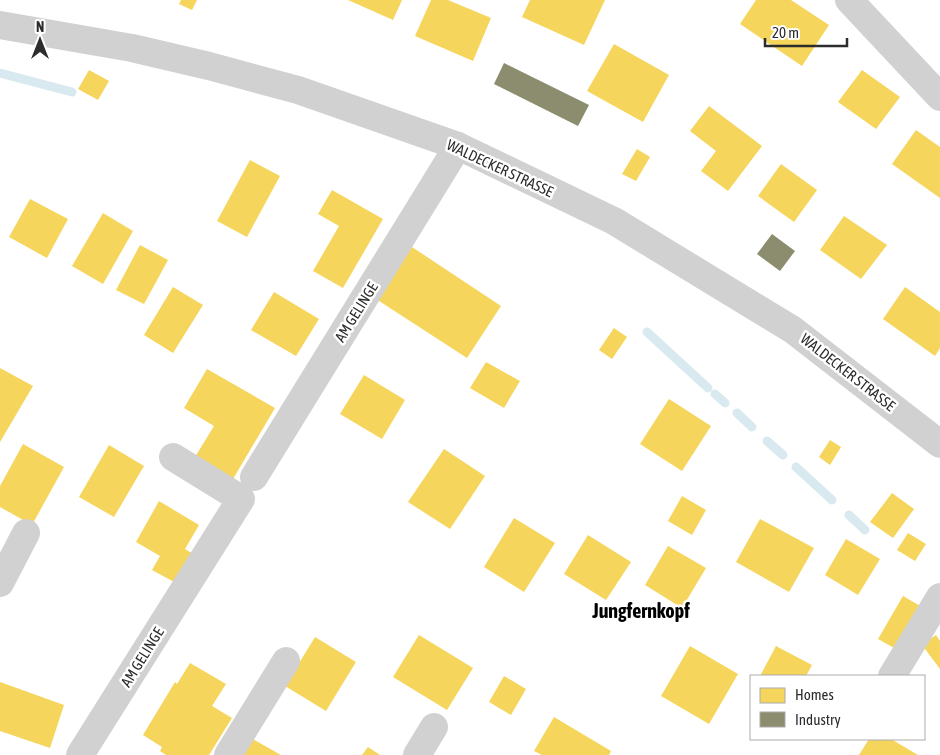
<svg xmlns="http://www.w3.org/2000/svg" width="940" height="755" viewBox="0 0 940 755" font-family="'Asap Condensed',sans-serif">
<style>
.homes{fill:#f6d55c}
.industry{fill:#8c8c6e}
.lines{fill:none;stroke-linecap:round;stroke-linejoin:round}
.stream{stroke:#d8e9ef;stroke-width:9}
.minor{stroke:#d1d1d1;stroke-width:28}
.labels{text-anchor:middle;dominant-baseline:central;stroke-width:5;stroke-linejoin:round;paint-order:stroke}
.street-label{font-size:15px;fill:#2c2c2c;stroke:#fff}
.district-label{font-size:20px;font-weight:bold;fill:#000;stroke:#fff}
</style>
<rect width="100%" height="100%" fill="#fff"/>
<g class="homes">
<path d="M181,0H197L192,10L179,4Z"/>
<path d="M348,0H402L393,20Z"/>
<path d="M431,0H448L491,18L473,61L415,36Z"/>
<path d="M530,0H605L584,45L522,17Z"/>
<path d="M756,0H791L829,25L802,66L740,24Z"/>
<path d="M614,44L669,75L643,122L587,91Z"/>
<path d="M89,70L109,81L98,100L78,89Z"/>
<path d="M862,70L900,97L876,129L838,102Z"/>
<path d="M709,106L762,146L728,191L701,171L716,151L690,131Z"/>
<path d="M916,130L940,147V198L892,164Z"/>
<path d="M637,149L650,157L636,181L622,174Z"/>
<path d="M250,160L280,176L247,237L217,221Z"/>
<path d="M781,164L817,190L794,222L758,196Z"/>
<path d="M332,190L383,219L343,288L313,271L339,226L318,214Z"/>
<path d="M30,199L68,219L47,258L9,237Z"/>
<path d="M103,213L133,231L103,284L72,266Z"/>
<path d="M844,216L887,245L861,279L820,250Z"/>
<path d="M140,245L168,260L144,304L116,290Z"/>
<path d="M412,247L501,306L467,358L376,299Z"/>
<path d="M173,287L203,305L173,353L144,335Z"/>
<path d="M905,287L940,312V348L935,356L883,319Z"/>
<path d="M274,292L319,319L296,356L251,330Z"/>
<path d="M614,328L627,337L612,359L599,350Z"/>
<path d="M486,362L520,381L504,408L470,388Z"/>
<path d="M0,368L33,386L0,442Z"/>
<path d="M207,369L275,408L233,479L195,457L214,426L184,408Z"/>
<path d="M364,375L405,400L382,439L340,414Z"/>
<path d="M669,399L711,426L682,471L640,444Z"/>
<path d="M830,440L841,447L830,465L819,457Z"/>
<path d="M23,444L64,467L32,525L0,507V486Z"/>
<path d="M109,445L144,466L114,517L79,497Z"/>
<path d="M444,449L485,476L450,529L408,502Z"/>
<path d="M892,493L914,509L893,538L870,522Z"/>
<path d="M682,496L706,510L692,535L668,521Z"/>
<path d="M159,501L199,525L185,549L193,554L176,583L152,570L160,556L136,542Z"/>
<path d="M514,518L555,543L524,592L484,567Z"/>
<path d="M760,519L814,548L789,592L736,562Z"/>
<path d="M908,533L926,544L915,561L897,550Z"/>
<path d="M588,535L631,562L606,600L564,574Z"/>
<path d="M846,539L880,559L858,595L825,575Z"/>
<path d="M668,546L706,568L682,608L645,585Z"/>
<path d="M903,596L922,607L896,649L878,639Z"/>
<path d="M419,635L473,668L447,710L393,677Z"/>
<path d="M936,635L940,641V669L922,645Z"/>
<path d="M315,637L356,662L326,711L285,686Z"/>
<path d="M690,646L738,674L709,724L661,696Z"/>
<path d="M776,646L812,665L806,676H760Z"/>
<path d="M190,663L226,684L212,706L232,718L209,755H166L160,751L162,747L143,735L175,682L177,684Z"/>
<path d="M504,676L526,689L511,715L489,702Z"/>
<path d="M0,682L64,705L50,748L0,731Z"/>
<path d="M554,717L611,751L609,755H542L534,751Z"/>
<path d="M244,734L281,755H233Z"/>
<path d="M869,739H891L918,755H859Z"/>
<path d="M368,747L380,755H362Z"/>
</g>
<g class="industry">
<path d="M504,63L589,105L578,126L494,84Z"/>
<path d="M772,234L795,251L780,271L757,254Z"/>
</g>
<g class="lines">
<g class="stream">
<path d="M0,73L72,92"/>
<path d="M647,332L708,388"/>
<path d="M715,394L725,403"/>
<path d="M737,413L752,427"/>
<path d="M767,441L783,455"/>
<path d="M796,467L832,500"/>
<path d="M849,515L865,530"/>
</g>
<g class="minor">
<path d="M849,0L940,97"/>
<path d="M0,25L132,48L209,66L298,90L458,146L614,221L793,330L940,444"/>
<path d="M254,477L458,146"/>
<path d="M0,583L26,533"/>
<path d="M892,676L940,597"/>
<path d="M80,755L241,499L173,457"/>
<path d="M228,755L286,661"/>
<path d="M417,755L434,727"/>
</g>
</g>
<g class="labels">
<g class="street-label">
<text transform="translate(500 168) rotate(25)">WALDECKER STRASSE</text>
<text transform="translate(356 312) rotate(-58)">AM GELINGE</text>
<text transform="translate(848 372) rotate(38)">WALDECKER STRASSE</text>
<text transform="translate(142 657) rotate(-58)">AM GELINGE</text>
</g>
<g class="district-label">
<text x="641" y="610">Jungfernkopf</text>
</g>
</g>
<rect x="750" y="675" width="175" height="65" fill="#ffffff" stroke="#ababab"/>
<rect x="760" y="688" width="25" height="15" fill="#f6d55c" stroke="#ababab"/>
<text x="795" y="700" font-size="15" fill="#2c2c2c">Homes</text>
<rect x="760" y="712" width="25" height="15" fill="#8c8c6e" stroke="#ababab"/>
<text x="795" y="725" font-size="15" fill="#2c2c2c">Industry</text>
<g transform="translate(40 40)" stroke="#ffffff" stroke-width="4" paint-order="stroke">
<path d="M0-4L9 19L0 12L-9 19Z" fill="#2c2c2c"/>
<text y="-8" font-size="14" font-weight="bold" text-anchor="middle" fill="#2c2c2c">N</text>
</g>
<path d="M765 38v8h82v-8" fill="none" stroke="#2c2c2c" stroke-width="2.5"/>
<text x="772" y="38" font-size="15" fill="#2c2c2c" stroke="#ffffff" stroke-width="4" paint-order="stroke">20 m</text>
</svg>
